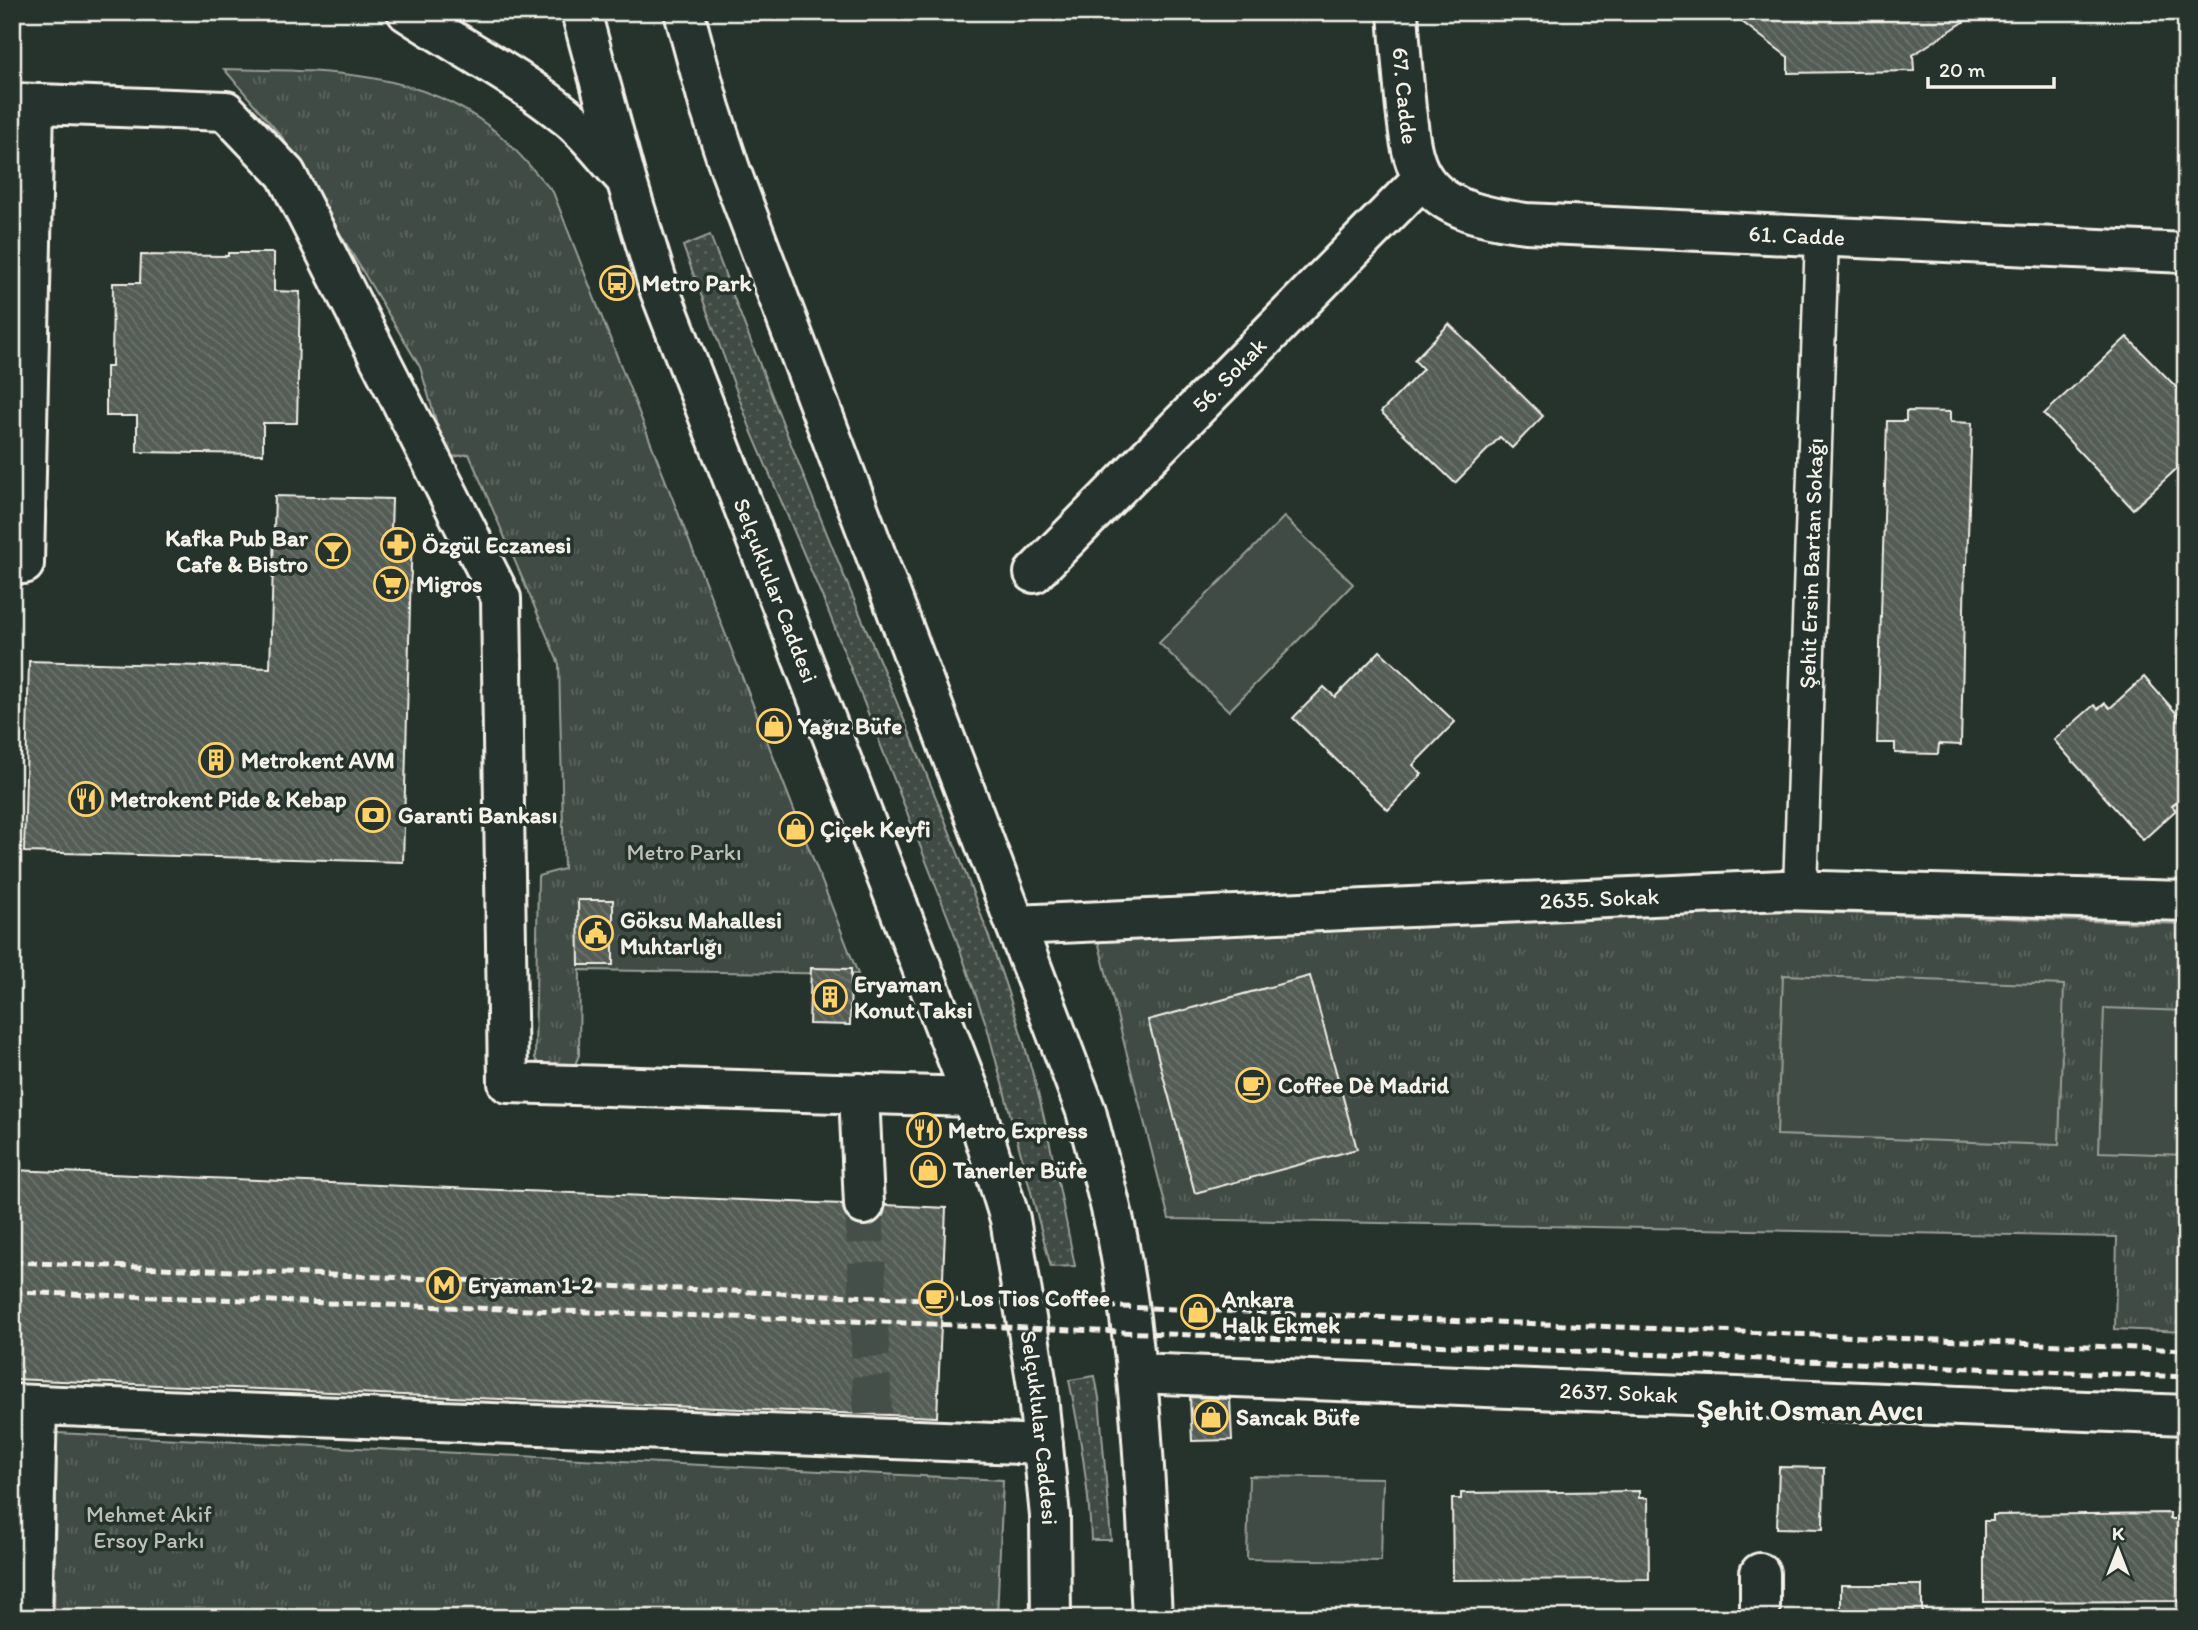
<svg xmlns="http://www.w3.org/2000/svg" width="2198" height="1630" viewBox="0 0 2198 1630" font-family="Itim,sans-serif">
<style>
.grass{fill:url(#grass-dots);stroke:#9a9e96;stroke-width:2}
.park{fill:url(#park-tufts);stroke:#9a9e96;stroke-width:2}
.pitch{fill:#414b45;stroke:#9a9e96;stroke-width:2}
.building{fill:url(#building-back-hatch);stroke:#f4f1e8;stroke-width:2}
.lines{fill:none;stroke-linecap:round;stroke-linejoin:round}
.minor-tunnel{stroke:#455049;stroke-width:38;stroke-dasharray:38 19;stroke-linecap:butt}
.pedestrian-casing{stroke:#f4f1e8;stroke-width:37}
.minor-casing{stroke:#f4f1e8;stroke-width:44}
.tertiary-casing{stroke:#f4f1e8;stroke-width:44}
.secondary-casing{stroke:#f4f1e8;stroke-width:44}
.pedestrian{stroke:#26332d;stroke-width:32}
.minor{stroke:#26332d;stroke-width:38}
.tertiary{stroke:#26332d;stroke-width:38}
.secondary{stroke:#26332d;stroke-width:38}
.rail{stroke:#f4f1e8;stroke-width:5;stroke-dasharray:10 5;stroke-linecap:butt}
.labels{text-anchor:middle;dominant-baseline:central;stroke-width:7;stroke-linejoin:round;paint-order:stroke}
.street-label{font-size:23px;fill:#f4f1e8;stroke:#26332d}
.poi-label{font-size:23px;font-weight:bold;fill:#f4f1e8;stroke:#26332d;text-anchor:start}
.park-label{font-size:23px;fill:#bebfb7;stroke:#26332d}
.district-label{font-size:30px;font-weight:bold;fill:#f4f1e8;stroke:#26332d}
</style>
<defs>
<pattern id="grass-dots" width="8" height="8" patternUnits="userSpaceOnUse" patternTransform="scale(1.75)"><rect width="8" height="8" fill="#414b45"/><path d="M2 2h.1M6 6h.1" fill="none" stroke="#5d6560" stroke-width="1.8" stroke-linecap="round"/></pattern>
<pattern id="park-tufts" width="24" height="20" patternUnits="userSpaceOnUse" patternTransform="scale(1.75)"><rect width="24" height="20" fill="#414b45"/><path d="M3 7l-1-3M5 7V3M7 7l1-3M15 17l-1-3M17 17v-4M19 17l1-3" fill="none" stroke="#5d6560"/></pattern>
<pattern id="building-back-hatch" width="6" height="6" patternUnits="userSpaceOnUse" patternTransform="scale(1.75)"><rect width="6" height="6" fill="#525c55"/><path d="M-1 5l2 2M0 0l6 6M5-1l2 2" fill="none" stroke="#6c746d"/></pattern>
</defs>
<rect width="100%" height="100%" fill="#26332d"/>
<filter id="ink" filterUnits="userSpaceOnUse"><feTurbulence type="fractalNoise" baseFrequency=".0143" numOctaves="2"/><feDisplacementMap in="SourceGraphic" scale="14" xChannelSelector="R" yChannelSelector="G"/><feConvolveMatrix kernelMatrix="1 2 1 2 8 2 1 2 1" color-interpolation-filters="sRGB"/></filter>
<g filter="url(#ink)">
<g class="grass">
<path d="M710,235C759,364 809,492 862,619C925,770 990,920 1034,1078C1051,1140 1062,1203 1075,1266L1051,1267L987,1027L953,930L827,608L752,433L683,246Z"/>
<path d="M1095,1376L1099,1398L1111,1540H1091C1089,1486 1080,1433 1069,1380Z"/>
</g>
<g class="park">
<path d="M224,69C316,71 414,68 490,127C514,146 533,170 553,192L858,974L580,970L579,1055L574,1067H540L535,1058L538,876L564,869L559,664L469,454L447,458L420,367L283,138Z"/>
<path d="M1773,911L2186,924V1332L2115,1329L2117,1237L1169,1219L1098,941Z"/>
<path d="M57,1433L1003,1480L997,1618H54Z"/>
</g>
<g class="pitch">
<path d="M1284,517L1353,584L1229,711L1159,643Z"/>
<path d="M1783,975L2064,985L2059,1145L1777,1135Z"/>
<path d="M2104,1008L2186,1011L2185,1155L2099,1152Z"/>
<path d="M1249,1476L1383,1478L1381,1561L1247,1559Z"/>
</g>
<g class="building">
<path d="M1729,12H1979L1913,55L1914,71L1788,73V57Z"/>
<path d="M228,253H274V291L300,292L297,423H263V454L137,452V416H106V367H112L113,283H140L141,255L228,256Z"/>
<path d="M1449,324L1543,416L1512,448L1500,437L1455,483L1381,412L1423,369L1414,360Z"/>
<path d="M2127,337L2186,397V460L2133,509L2044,414Z"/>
<path d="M1906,411L1950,412V422L1972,423L1967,564H1965L1961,745L1939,744L1938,754L1895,753V743H1877L1887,421H1906Z"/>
<path d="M275,496L392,499L391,531H412L403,862L24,852L29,661L270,668Z"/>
<path d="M1380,651L1455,722L1413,765L1422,774L1388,810L1293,718L1324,687L1335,697Z"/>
<path d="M2144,677L2186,724V793L2172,806L2176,810L2143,840L2054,740L2094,705L2098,709L2105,703L2110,708Z"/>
<path d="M578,900H613V965H579Z"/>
<path d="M811,968L851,969L850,1025L809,1024Z"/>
<path d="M1310,976L1357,1149L1195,1193L1148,1020Z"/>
<path d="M12,1170L842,1204L846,1217L855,1225L864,1227L876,1223L883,1216L886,1205L946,1208L937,1417L12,1379Z"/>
<path d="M1190,1397L1230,1399L1232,1440L1192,1441Z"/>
<path d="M1779,1467L1824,1468L1823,1529L1777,1528Z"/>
<path d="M1639,1491V1498H1648L1649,1579L1453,1580L1452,1499H1461V1493Z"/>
<path d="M2170,1513V1519H2180V1601L1984,1602V1521H1993V1515Z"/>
<rect x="1841" y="1585" width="81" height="33"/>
</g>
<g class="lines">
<path class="minor-tunnel" d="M864,1205L873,1414"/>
<g class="pedestrian-casing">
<g id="pedestrian">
<path id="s1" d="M1800,890L1822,236"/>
</g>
</g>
<g class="minor-casing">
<g id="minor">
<path d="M12,103L226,111L286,174L501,598L508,1083L972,1097"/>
<path d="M12,564H24L34,104"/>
<path id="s2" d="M1034,573L1423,178"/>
<path id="s3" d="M1016,925L1783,890L2186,901"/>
<path d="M859,1093L864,1205"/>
<path id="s4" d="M1136,1373L2186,1415"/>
<path d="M12,1404L1043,1445"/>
<path d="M32,1618L37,1405"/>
<path d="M1760,1618V1573"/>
</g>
</g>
<g class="tertiary-casing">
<g id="tertiary">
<path id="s5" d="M1398,12C1400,44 1403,76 1406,109C1409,131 1410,156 1422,176C1443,211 1489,218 1526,223L2186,253"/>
</g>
</g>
<g class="secondary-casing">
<g id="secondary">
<path d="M407,12C460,47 517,76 566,116C587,132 604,156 622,175"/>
<path id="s6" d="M581,12L626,179L660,291L972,1097L1010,1219L1037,1386L1050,1516L1051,1618"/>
<path d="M684,12L710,108L730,169L1086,1111C1097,1156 1111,1201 1119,1246C1141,1369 1146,1493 1152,1618"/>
</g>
</g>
<use href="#pedestrian" class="pedestrian"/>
<use href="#minor" class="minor"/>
<use href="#tertiary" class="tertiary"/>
<use href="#secondary" class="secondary"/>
<g class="rail">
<path d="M12,1262L2186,1350"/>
<path d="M12,1292L908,1323L2186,1377"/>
</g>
</g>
</g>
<defs>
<g id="bus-ring" transform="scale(1.75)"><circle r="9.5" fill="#26332d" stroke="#ffd166" stroke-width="1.5"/><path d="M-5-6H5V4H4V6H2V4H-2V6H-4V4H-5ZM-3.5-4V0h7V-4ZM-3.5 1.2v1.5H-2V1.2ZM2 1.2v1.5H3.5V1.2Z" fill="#ffd166"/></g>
<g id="pharmacy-ring" transform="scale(1.75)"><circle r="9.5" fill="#26332d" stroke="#ffd166" stroke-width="1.5"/><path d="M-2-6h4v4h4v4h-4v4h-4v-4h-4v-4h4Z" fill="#ffd166"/></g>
<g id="bar-ring" transform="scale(1.75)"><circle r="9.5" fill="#26332d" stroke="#ffd166" stroke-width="1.5"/><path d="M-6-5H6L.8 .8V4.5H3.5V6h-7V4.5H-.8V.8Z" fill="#ffd166"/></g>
<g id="supermarket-ring" transform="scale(1.75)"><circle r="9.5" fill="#26332d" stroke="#ffd166" stroke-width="1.5"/><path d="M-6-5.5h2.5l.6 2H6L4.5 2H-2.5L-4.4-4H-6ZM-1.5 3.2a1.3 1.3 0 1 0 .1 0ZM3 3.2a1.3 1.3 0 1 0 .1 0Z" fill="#ffd166"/></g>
<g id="shop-ring" transform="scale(1.75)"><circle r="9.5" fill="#26332d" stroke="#ffd166" stroke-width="1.5"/><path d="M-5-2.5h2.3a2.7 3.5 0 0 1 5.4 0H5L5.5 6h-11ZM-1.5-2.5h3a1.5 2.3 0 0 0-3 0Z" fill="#ffd166"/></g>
<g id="building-ring" transform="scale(1.75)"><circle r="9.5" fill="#26332d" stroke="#ffd166" stroke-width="1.5"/><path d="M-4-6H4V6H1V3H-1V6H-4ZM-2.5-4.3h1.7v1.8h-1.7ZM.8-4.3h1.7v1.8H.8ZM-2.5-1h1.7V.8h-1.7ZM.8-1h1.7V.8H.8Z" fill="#ffd166"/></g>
<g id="restaurant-ring" transform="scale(1.75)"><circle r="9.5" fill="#26332d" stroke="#ffd166" stroke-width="1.5"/><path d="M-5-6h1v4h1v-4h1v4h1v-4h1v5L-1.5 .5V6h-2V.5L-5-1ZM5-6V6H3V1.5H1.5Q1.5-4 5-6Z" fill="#ffd166"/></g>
<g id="bank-ring" transform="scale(1.75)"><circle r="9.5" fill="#26332d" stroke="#ffd166" stroke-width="1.5"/><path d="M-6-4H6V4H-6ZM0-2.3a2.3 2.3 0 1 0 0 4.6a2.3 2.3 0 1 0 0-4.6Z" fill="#ffd166"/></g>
<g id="civic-ring" transform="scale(1.75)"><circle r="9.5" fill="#26332d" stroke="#ffd166" stroke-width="1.5"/><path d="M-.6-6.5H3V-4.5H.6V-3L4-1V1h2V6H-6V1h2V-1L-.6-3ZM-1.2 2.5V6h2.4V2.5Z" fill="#ffd166"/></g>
<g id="cafe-ring" transform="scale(1.75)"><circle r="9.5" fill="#26332d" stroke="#ffd166" stroke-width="1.5"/><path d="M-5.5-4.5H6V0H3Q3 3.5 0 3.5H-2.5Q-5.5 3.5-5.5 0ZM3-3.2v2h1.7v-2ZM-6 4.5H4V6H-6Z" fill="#ffd166"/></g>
<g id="metro-ring" transform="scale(1.75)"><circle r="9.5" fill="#26332d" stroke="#ffd166" stroke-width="1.5"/><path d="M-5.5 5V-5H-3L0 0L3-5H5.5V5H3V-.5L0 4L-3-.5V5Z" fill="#ffd166"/></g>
</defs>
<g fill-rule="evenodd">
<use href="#bus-ring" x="617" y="283"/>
<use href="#pharmacy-ring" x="398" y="545"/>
<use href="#bar-ring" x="333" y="551"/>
<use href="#supermarket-ring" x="391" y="584"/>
<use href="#shop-ring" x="774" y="726"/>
<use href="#building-ring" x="216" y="760"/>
<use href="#restaurant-ring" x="86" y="799"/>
<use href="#bank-ring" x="373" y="815"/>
<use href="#shop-ring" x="796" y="829"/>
<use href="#civic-ring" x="596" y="933"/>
<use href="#building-ring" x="830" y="997"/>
<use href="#cafe-ring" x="1253" y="1085"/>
<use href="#restaurant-ring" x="924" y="1130"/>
<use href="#shop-ring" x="928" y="1170"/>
<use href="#metro-ring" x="444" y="1285"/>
<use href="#cafe-ring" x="936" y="1298"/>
<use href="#shop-ring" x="1198" y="1312"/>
<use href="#shop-ring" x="1211" y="1417"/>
</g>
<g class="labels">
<g class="street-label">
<text stroke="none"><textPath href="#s5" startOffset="84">67. Cadde</textPath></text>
<text stroke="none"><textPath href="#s5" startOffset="556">61. Cadde</textPath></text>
<text stroke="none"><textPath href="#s2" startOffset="278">56. Sokak</textPath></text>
<text stroke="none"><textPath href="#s1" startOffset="327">Şehit Ersin Bartan Sokağı</textPath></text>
<text stroke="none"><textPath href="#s6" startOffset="611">Selçuklular Caddesi</textPath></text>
<text stroke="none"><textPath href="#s3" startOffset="584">2635. Sokak</textPath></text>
<text stroke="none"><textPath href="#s4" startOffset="483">2637. Sokak</textPath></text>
<text stroke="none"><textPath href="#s6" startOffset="1493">Selçuklular Caddesi</textPath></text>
</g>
<g class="poi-label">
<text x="642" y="283">Metro Park</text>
<text x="308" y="538" text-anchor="end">Kafka Pub Bar<tspan x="308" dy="26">Cafe &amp; Bistro</tspan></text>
<text x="422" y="545">Özgül Eczanesi</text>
<text x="416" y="584">Migros</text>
<text x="798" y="726">Yağız Büfe</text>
<text x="241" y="760">Metrokent AVM</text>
<text x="110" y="799">Metrokent Pide &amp; Kebap</text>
<text x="398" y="815">Garanti Bankası</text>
<text x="820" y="829">Çiçek Keyfi</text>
<text x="620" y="920">Göksu Mahallesi<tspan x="620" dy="26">Muhtarlığı</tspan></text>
<text x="854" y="984">Eryaman<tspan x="854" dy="26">Konut Taksi</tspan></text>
<text x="1278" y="1085">Coffee Dè Madrid</text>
<text x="948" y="1130">Metro Express</text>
<text x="953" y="1170">Tanerler Büfe</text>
<text x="468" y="1285">Eryaman 1-2</text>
<text x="960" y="1298">Los Tios Coffee</text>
<text x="1222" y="1299">Ankara<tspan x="1222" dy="26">Halk Ekmek</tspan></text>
<text x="1236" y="1417">Sancak Büfe</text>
</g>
<g class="park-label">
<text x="684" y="852">Metro Parkı</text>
<text x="149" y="1514">Mehmet Akif<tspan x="149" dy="26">Ersoy Parkı</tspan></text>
</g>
<g class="district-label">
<text x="1810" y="1409">Şehit Osman Avcı</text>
</g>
</g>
<rect width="2198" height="1630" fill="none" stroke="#26332d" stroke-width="42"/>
<rect x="21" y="21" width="2156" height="1588" fill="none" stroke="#f4f1e8" stroke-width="2.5" filter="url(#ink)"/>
<g transform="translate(2118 1550)" stroke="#26332d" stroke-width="5" paint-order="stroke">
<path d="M0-5L12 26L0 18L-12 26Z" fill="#f4f1e8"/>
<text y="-10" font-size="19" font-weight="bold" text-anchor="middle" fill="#f4f1e8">K</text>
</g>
<path d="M1928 77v10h126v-10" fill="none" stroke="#f4f1e8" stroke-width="3.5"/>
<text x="1939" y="77" font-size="21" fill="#f4f1e8" stroke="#26332d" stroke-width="5" paint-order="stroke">20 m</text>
</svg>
